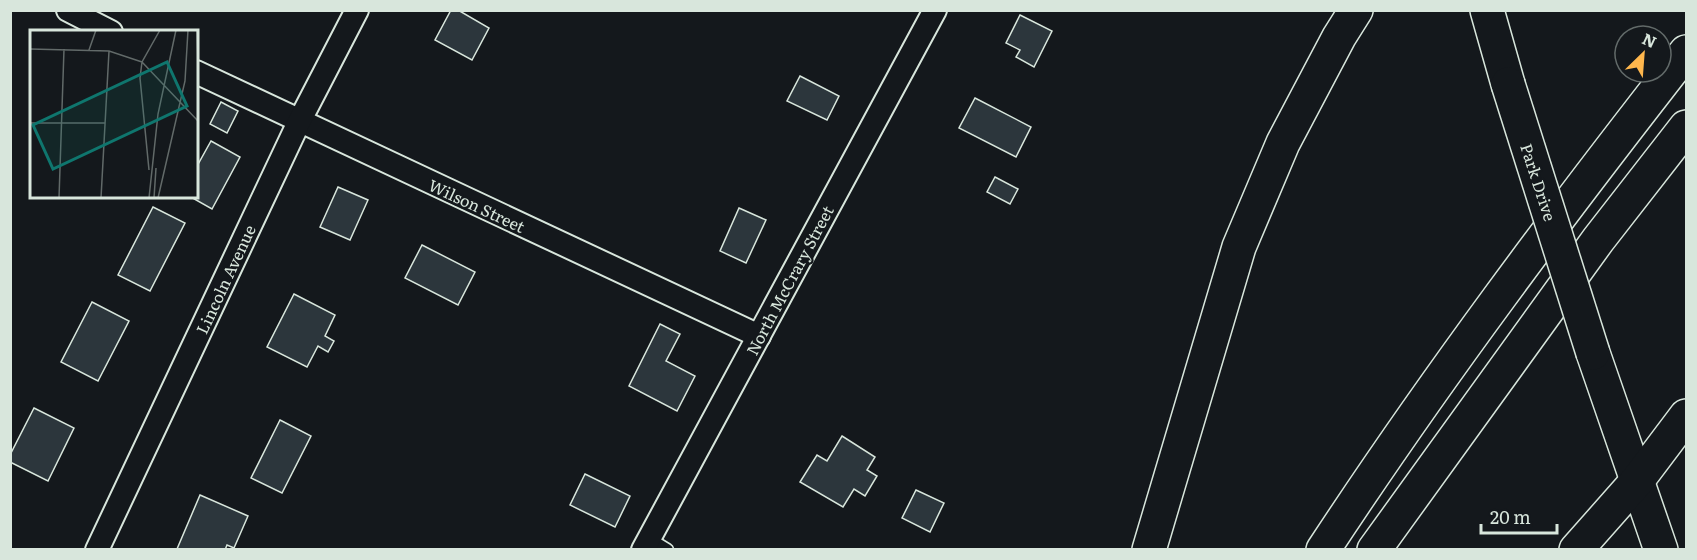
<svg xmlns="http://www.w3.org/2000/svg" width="1697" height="560" viewBox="0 0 1697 560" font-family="Literata,serif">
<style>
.building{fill:#2c363c;stroke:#d8e6dc;stroke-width:1.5}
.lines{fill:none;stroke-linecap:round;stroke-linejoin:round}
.lane-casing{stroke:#d8e6dc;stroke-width:15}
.street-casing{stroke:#d8e6dc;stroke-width:26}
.secondary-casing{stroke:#d8e6dc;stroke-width:36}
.highway-casing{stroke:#d8e6dc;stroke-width:36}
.lane{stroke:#14181c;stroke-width:12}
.street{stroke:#14181c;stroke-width:22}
.secondary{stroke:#14181c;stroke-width:33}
.highway{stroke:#14181c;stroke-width:33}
.secondary-bridge-casing{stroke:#d8e6dc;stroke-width:36;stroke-linecap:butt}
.secondary-bridge{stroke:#14181c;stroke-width:33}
.labels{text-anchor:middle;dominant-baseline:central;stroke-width:4.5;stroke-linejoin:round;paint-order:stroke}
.street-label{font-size:16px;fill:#d8e6dc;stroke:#14181c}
.inset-road{fill:none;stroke:#626a69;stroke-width:1.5}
.view{fill:#0f766e;fill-opacity:0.15;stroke:#0f766e;stroke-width:3}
.inset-edge{fill:none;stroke:#d8e6dc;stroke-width:3}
</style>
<rect width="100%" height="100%" fill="#14181c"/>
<g class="building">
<path d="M451,10H458L489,28L472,60L435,40Z"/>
<path d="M1020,15L1052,31L1034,67L1016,57L1020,50L1006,43Z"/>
<path d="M800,76L839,96L827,120L787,101Z"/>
<path d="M975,98L1031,127L1016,157L959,128Z"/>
<path d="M221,102L238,111L227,133L210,124Z"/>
<path d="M211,141L240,157L212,209L189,196H196V168Z"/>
<path d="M995,177L1018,189L1010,204L987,192Z"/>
<path d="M338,187L368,200L350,240L320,227Z"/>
<path d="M153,207L185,223L150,291L118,275Z"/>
<path d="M739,208L766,220L746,263L720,251Z"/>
<path d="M422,245L475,272L458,305L405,278Z"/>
<path d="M294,294L335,315L325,336L334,341L328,352L318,346L307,367L267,347Z"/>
<path d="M92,302L129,321L98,381L61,362Z"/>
<path d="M660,324L680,334L666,361L695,376L677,411L629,386Z"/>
<path d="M34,408L74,428L48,481L10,462V455Z"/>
<path d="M280,420L311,436L282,493L251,478Z"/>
<path d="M842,436L875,457L867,470L877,476L865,496L854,489L843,507L800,482L817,455L827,461Z"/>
<path d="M585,474L630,496L615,527L570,505Z"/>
<path d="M916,490L944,503L930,532L902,518Z"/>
<path d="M200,495L248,516L234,548L227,545L225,550L177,549Z"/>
</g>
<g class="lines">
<g class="lane-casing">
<path id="lane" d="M649,539L667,550"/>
</g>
<g class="street-casing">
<g id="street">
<path d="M68,10L111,32"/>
<path d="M196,72L759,336"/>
<path d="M97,550L299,122L357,10"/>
<path d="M643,550L935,10"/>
</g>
</g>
<g class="secondary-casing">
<g id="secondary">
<path d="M1487,10L1508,84"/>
<path d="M1593,353L1661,550"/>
</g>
</g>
<g class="highway-casing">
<g id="highway">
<path d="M1149,550L1239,247L1283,143L1339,37L1356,10"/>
<path d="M1323,550C1436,378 1560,213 1686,52"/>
<path d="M1374,550L1598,240L1686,127"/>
<path d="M1576,550L1637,481L1686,416"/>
</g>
</g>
<use href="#lane" class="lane"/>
<use href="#street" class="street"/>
<use href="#secondary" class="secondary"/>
<use href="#highway" class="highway"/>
<g class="secondary-bridge-casing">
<path id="secondary-bridge" d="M1508,84L1593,353"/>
</g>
<use href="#secondary-bridge" class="secondary-bridge"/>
</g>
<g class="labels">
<g class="street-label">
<text transform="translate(1539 182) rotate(72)">Park Drive</text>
<text transform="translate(477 205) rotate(25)">Wilson Street</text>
<text transform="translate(225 279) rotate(-65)">Lincoln Avenue</text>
<text transform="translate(789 280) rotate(-62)">North McCrary Street</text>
</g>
</g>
<g transform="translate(30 30)">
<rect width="168" height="168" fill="#14181c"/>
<path class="inset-road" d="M167,0L168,34M0,19L79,21L112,32M59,20L66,0M112,32L168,91M0,93H75M119,140L110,48L112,32L130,0M29,168L34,19M71,168L79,21M119,168L128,84L146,0M124,168L126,138M128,168L155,51L158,0"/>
<path class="view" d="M137,32L157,76L23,139L3,95Z"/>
<rect width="168" height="168" class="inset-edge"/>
</g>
<rect width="1697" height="560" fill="none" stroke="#d8e6dc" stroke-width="24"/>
<g transform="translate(1643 54) rotate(25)"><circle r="28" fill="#14181c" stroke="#626a69" stroke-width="1.5"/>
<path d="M0-4.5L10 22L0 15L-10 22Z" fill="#ffb74d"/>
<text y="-9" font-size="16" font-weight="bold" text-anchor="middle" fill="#d8e6dc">N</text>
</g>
<path d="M1481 524v9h76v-9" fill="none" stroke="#d8e6dc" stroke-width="3"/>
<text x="1490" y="524" font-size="18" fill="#d8e6dc" stroke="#14181c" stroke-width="4.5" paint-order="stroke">20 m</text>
</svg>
